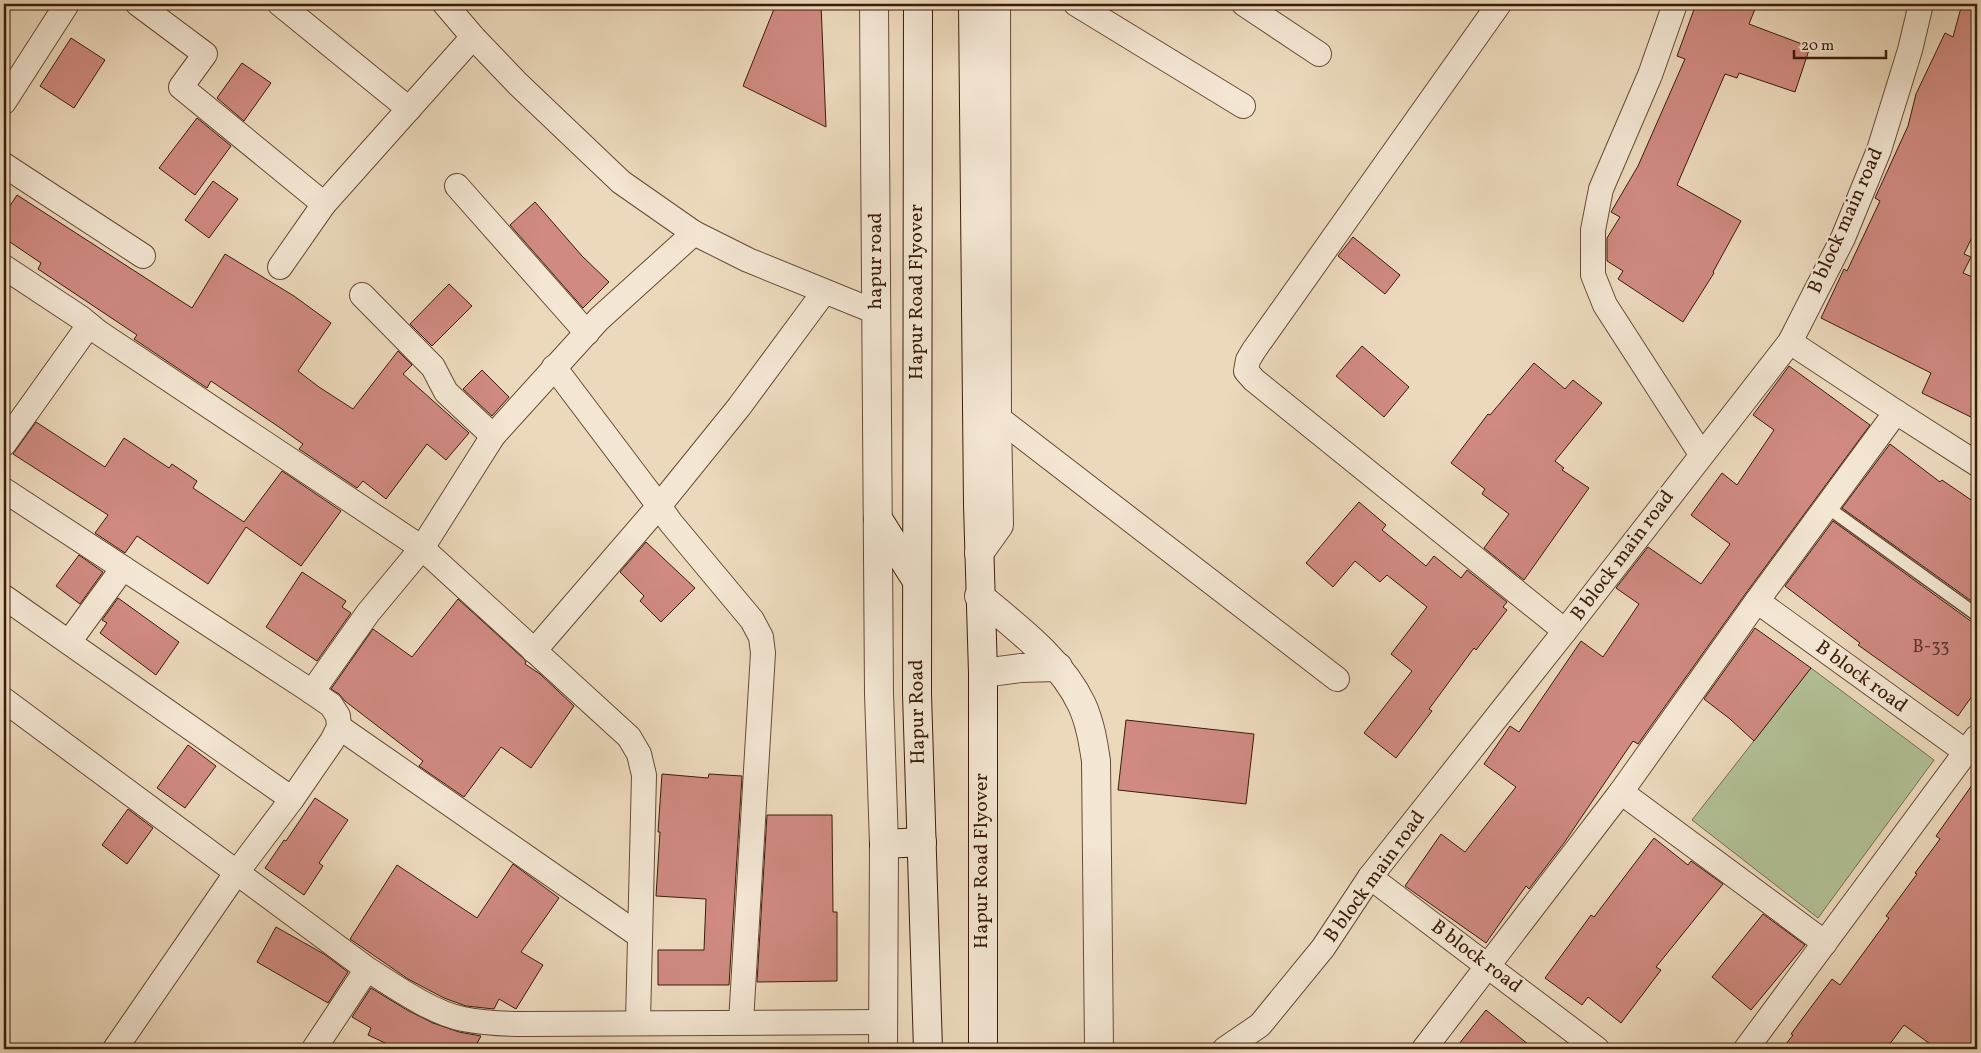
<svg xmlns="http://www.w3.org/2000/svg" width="1981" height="1053" viewBox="0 0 1981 1053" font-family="Vollkorn,serif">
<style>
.green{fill:#b2c096;stroke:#766e50}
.building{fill:#d08a81;stroke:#3b1c09}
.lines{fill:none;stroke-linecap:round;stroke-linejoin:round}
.service-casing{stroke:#674b36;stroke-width:15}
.minor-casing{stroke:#674b36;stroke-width:26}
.tertiary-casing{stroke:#674b36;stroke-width:30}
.secondary-casing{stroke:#3b1c09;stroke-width:30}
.service{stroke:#f3e6d3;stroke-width:12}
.minor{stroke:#f3e6d3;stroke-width:24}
.tertiary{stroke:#f3e6d3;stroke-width:28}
.secondary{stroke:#f3e6d3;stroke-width:28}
.labels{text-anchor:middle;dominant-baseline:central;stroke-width:4.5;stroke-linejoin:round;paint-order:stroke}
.number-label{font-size:18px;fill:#603827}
.street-label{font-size:20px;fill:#3b1c09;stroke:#f3e6d3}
</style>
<rect width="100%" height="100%" fill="#ecd9bc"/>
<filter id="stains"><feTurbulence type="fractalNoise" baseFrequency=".004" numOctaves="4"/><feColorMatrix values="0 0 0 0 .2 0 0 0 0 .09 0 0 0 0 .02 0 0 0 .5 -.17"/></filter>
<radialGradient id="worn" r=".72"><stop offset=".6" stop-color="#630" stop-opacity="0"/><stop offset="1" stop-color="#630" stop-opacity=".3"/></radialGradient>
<path class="green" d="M1811,668L1934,760L1818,918L1692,820Z"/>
<g class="building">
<path d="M776,4H821L826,127L743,86Z"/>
<path d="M1696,4H1757L1749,24L1810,47L1795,92L1739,73L1737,78L1725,74L1677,185L1741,221L1713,272L1714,273L1683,322L1618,279L1623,271L1607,261V238L1620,217L1611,212L1638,166L1685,59L1677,56Z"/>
<path d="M1962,4H1977V227L1964,254L1971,257L1963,273L1977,279V420L1922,393L1931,373L1821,318L1844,269L1847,271L1880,201L1875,198L1908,126L1916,94L1945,33L1953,37Z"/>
<path d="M71,38L105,60L74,108L40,86Z"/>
<path d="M242,63L271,83L244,121L217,98Z"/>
<path d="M197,118L231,146L195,195L159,168Z"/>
<path d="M213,181L238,199L209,238L185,220Z"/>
<path d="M17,195L192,308L225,254L294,296L331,323L298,371L319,387L353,409L398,351L412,365L403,374L469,433L446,460L427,444L386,499L363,481L357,488L299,449L303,444L279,427L211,381L207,388L134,339L137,335L38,269L41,263L4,238V215Z"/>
<path d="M535,202L582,256L609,282L583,308L510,225Z"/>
<path d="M1353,237L1400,275L1385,294L1338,256Z"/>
<path d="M449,284L472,306L432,346L410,324Z"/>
<path d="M1362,346L1409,387L1384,417L1336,376Z"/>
<path d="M1534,363L1565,389L1573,380L1602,403L1555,461L1564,468L1562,470L1589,488L1524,580L1484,548L1509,514L1482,494L1485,489L1451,463L1488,414L1490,415Z"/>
<path d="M1789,366L1870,425L1746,593L1638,744L1633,741L1564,843L1529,889L1526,886L1486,943L1405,886L1441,834L1465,852L1516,787L1484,764L1510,726L1519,732L1581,641L1603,657L1639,604L1616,588L1648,547L1701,584L1730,544L1691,515L1722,473L1737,485L1774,430L1753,415Z"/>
<path d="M482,370L509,397L492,416L463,389Z"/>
<path d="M36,422L105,467L124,438L169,468L172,464L197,481L193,488L244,522L282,471L341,511L301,566L246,527L208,584L137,536L125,553L95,533L108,515L13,454Z"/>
<path d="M1890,444L1940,482L1942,480L1977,504V605L1842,508Z"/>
<path d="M1359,502L1386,525L1382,530L1426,566L1434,556L1461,578L1467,570L1507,602L1503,607L1507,610L1476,650L1474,648L1429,709L1432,711L1396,758L1364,733L1412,671L1391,654L1427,607L1387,575L1380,582L1355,561L1333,587L1306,563Z"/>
<path d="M1833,521L1972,622L1977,623V689L1958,716L1858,645L1860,643L1785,586Z"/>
<path d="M646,542L695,588L661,622L640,601L644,596L620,572Z"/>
<path d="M79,555L103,572L80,604L56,586Z"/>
<path d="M302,572L346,601L342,607L351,613L317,661L266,627Z"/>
<path d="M118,598L179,642L156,675L100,633L107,623L102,620Z"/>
<path d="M458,599L524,659L526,662L525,664L540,674L574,706L531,768L501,747L464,797L419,766L423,761L345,701L339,694L331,689L373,629L412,657Z"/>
<path d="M1755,628L1811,668L1754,741L1730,719L1704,699Z"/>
<path d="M1126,720L1254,734L1246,804L1118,790Z"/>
<path d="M188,745L216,766L185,808L157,788Z"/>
<path d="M662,774L708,778L709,774L742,776L729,985H658V950H704L706,899L656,896L660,832H658Z"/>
<path d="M1977,778V1034L1966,1049H1937L1904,1025L1886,1049H1782L1793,1035L1791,1034L1832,979L1840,985L1889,918L1886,916L1917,874L1915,873L1940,839L1936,836Z"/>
<path d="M315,798L348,820L319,863L323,866L304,895L265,868L284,840L286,841Z"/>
<path d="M128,809L153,828L127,864L102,845Z"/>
<path d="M767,815H832L833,912H837V981L757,982Z"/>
<path d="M1654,838L1688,865L1691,861L1723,884L1656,967L1661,970L1621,1023L1588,997L1582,1005L1545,978L1591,915L1594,917Z"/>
<path d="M513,864L559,898L521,952L543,965L516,1009L499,999L494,1009L466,1006L444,998L408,979L350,939L397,865L477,918Z"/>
<path d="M1763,914L1805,945L1751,1010L1712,977Z"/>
<path d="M276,927L324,954L348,972L328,1003L257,962Z"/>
<path d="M371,988L407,1010L433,1023L459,1032L481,1036L474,1049H398L368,1035L371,1028L352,1017Z"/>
<path d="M1486,1010L1534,1049H1455Z"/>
</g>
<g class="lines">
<g class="service-casing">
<path id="service" d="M1827,507L1977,615"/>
</g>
<g class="minor-casing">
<g id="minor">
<path d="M138,4L205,54L181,87L324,204L473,37"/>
<path d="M280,4L409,109"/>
<path d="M445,4L473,37L518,84L621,182L694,233L748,260L876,312"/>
<path d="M1076,4L1243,106"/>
<path d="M1244,4L1319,54"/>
<path d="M1499,4L1254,350L1248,360L1246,371L1254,380L1565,631"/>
<path d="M1675,4L1650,75L1601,189L1593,230V275L1605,305L1701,454"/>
<path d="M4,102L67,4"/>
<path d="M4,165L143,256"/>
<path d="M457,186L587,333"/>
<path d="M4,267L81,318L98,332L422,548L629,737L639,754L644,775L638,1022"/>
<path d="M280,267L324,204"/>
<path d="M362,295L433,367L446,392L493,436"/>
<path d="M1790,342L1896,412L1977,464"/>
<path d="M997,417L1337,679"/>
<path d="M4,444L89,325"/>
<path d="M4,490L312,692"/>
<path d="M4,597L292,799"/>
<path d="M1757,601L1966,752"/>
<path d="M69,642L123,568"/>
<path d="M534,651L659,506L554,367"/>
<path d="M4,700L367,969C394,986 432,1013 463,1019C483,1023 504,1024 525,1024L883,1022"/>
<path d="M339,727L640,936"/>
<path d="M1621,792L1825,943"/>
<path d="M1370,877L1597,1049"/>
<path d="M741,1022L763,653L761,637L752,620L671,523L659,506L739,407L824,292"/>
<path d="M115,1049L237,872L292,799L332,741L339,727L338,716L331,705L312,692L368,613L422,548L493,436L599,319L694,233"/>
<path d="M314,1049L367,969"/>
<path d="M1225,1049L1260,1025L1323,948L1370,877L1565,631L1790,342L1843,238L1879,150L1910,50L1921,4"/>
<path d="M1424,1049L1621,792L1757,601L1896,412"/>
<path d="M1746,1049L1977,737"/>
</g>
</g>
<g class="tertiary-casing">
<g id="tertiary">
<path d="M874,4L879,693L884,844L883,1049"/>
<path d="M979,553L999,525L997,417L996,4"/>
<path d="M979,596C1016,627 1061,660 1082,705C1090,723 1093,741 1096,761L1099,1049"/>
<path d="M983,673L1021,668L1058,667"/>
</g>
</g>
<g class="secondary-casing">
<g id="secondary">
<path d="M918,4L917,694L928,1049"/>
<path d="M973,4L978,505L983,673V1049"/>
<path d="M878,519L917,581"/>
<path d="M884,844L922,842"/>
</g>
</g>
<use href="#service" class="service"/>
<use href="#minor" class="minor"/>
<use href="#tertiary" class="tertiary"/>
<use href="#secondary" class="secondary"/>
</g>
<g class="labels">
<g class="number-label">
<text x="1931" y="647">B-33</text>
</g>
<g class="street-label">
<text transform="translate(1846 221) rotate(-66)">B block main road</text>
<text transform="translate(876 261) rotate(-90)">hapur road</text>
<text transform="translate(917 292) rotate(-90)">Hapur Road Flyover</text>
<text transform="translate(1623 556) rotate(-53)">B block main road</text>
<text transform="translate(1861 677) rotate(36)">B block road</text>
<text transform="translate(918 712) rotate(-91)">Hapur Road</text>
<text transform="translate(982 861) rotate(-90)">Hapur Road Flyover</text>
<text transform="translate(1375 877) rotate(-54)">B block main road</text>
<text transform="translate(1476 957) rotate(37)">B block road</text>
</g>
</g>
<rect width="1981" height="1053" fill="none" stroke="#ecd9bc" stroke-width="20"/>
<rect x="5" y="5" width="1971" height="1043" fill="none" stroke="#3b1c09" stroke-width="2.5"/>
<rect x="10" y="10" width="1961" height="1033" fill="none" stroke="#3b1c09"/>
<path d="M1794 50v8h92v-8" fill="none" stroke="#3b1c09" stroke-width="2.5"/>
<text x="1801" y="50" font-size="15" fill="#3b1c09" stroke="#f3e6d3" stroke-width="4" paint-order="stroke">20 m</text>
<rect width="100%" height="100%" filter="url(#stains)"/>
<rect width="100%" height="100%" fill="url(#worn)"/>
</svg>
